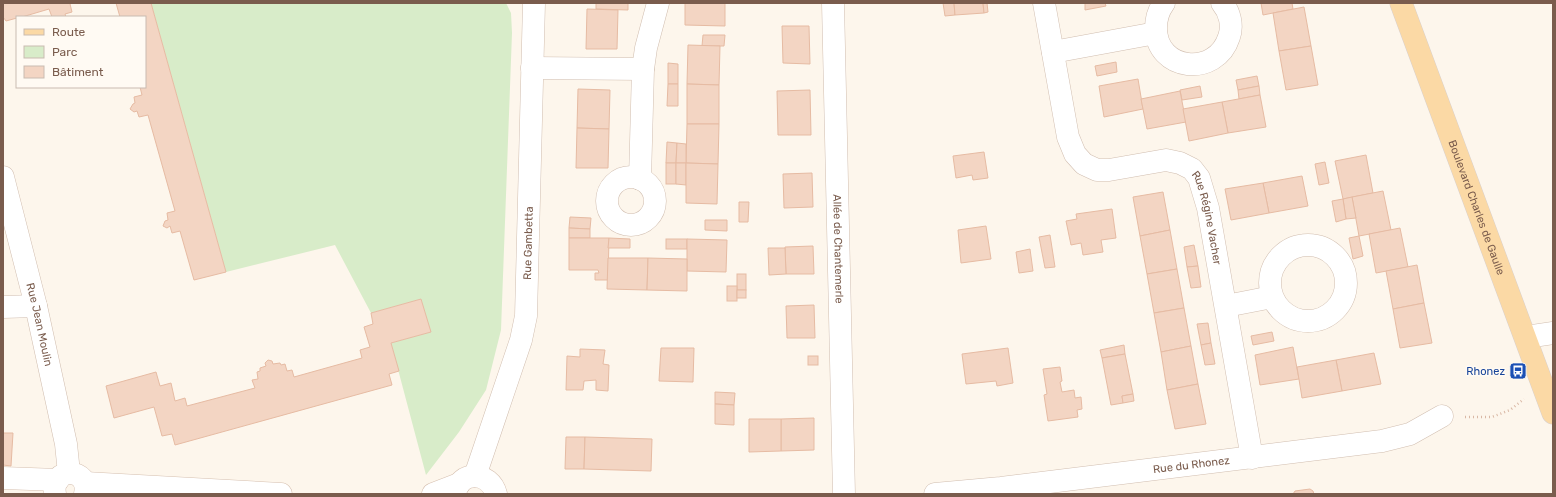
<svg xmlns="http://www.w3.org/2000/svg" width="1556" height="497" viewBox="0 0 1556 497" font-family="Rubik,sans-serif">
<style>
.green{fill:#d8ecc9}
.building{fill:#f3d5c3;stroke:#e6bba3}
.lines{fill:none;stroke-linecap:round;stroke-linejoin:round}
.minor-casing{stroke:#d1beb0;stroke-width:23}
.secondary-casing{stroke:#d6c0b0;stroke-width:23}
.primary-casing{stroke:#dad1cd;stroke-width:23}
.path{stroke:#d9b8a5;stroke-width:2.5;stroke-dasharray:1 3;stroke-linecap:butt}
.minor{stroke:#fff;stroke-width:22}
.secondary{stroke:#fff;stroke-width:22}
.primary{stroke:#fbd9a5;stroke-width:22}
.labels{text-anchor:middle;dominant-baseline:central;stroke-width:3;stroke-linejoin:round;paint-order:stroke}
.street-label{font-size:11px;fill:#7a5c4d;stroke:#fffaf3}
.transit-label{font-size:11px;fill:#164399;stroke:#fffaf3;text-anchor:end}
</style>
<rect width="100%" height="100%" fill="#fdf6ec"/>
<path class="green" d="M151,3H506L511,13L512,33L501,330L486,390L459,432L426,475L391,343L430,332L421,299L371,313L335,245L226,272Z"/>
<g class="building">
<path d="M3,3H72L70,4L72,12L65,14L66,17H52L49,9L22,17H17V18L6,21L3,17Z"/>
<path d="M116,3H151L226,272L194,280L180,231L172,233L170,226L167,228L163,226L165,221L168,220L167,213L175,211L148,115L139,117L137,111L134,112L130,109L133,104L135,103L134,97L142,95L140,87H145V17H120Z"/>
<path d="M596,3H628V10L596,9Z"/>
<path d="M685,3H725V26L685,25Z"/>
<path d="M943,3H954L955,15L945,16Z"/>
<path d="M954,3H983L984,13L955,15Z"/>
<path d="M983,3H987L988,12L984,13Z"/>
<path d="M1085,3H1105L1106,6L1085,10Z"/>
<path d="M1261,3H1292L1293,9L1263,15Z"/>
<path d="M1304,7L1311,46L1279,51L1273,13Z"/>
<path d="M587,9L618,10L617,49H586Z"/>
<path d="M782,26H809L810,64L783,63Z"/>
<path d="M703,35H725L724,46H702Z"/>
<path d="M688,45L720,46L719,85L687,84Z"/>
<path d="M1311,46L1318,85L1286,90L1279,51Z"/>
<path d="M1116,62L1117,72L1097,76L1095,66Z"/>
<path d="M668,63L678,64V84H668Z"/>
<path d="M1257,76L1259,86L1238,90L1236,80Z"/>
<path d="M1138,79L1143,109L1104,117L1099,86Z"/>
<path d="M668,84H678V106H667Z"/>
<path d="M687,84L719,85V124H687Z"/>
<path d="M1200,86L1202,97L1182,100L1180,90Z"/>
<path d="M1259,86L1260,95L1239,99L1238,90Z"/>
<path d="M578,89L610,90L609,129L577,128Z"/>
<path d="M810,90L811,135H778L777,91Z"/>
<path d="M1180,91L1186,122L1147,129L1141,99Z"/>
<path d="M1260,95L1266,127L1228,133L1222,102Z"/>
<path d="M1222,102L1228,133L1189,141L1183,109Z"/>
<path d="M687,124H719L718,164L686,163Z"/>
<path d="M577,128L609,129L608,168H576Z"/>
<path d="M667,142L677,143L676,163H666Z"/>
<path d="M677,143L686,144V163H676Z"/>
<path d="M984,152L988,178L973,180L972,175L956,178L953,156Z"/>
<path d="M1366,155L1373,193L1343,199L1335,161Z"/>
<path d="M1325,162L1329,183L1319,185L1315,164Z"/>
<rect x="666" y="163" width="10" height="21"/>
<path d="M676,163H686V185L676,184Z"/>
<path d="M686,163L718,164L717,204L686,203Z"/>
<path d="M812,173L813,207L784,208L783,174Z"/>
<path d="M1302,176L1308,206L1269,213L1263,183Z"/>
<path d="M1263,183L1269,213L1231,220L1225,189Z"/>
<path d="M1383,191L1391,230L1359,236L1352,197Z"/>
<path d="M1163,192L1170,230L1140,236L1133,197Z"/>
<path d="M1352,197L1356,218L1346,219L1343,199Z"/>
<path d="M1343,199L1346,219L1336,222L1332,201Z"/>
<path d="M739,202H749L748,222H739Z"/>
<path d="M1112,209L1116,238L1101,240L1103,252L1083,255L1081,243L1071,245L1066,221L1077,219L1076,214Z"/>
<path d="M570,217L591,218L590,229L569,228Z"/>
<path d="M705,220H727V231L705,230Z"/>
<path d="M986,226L991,259L961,263L958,230Z"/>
<path d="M569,228L590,229V238H569Z"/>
<path d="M1400,228L1408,267L1376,273L1369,234Z"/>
<path d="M1170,230L1177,269L1147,274L1140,236Z"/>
<path d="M1050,235L1055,267L1045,268L1039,237Z"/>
<path d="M1359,236L1363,256L1353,259L1349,238Z"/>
<path d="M569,238H609L608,280H595V273H599L598,270H569Z"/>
<path d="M609,238L630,239V248H608Z"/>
<rect x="666" y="239" width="21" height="10"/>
<path d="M687,239L727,240L726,272L687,271Z"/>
<path d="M1194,245L1198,266L1187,267L1184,247Z"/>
<path d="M813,246L814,274H786L785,247Z"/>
<path d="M768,248H785L786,274L769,275Z"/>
<path d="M1030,249L1033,271L1019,273L1016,252Z"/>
<path d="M608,258H648L647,290L607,289Z"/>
<path d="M648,258L687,259V291L647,290Z"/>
<path d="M1417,265L1424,303L1393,309L1386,271Z"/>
<path d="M1198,266L1201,287L1191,288L1187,267Z"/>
<path d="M1177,269L1184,308L1154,313L1147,274Z"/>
<rect x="737" y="274" width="9" height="16"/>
<rect x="727" y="286" width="10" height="15"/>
<rect x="737" y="290" width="9" height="8"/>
<path d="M421,299L431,332L391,343L399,371L389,374L392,385L175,445L172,434L162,436L154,407L114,418L106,386L156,372L160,386L171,383L175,401L185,398L187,406L255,388L252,380L258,379L257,372L260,371V368L266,366L265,363L268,360L272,361L273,364L280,363L281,365L285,364L287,371L292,370L294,377L362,358L360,350L370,347L364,327L373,324L371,313Z"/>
<path d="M1424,303L1432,343L1400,348L1393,309Z"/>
<path d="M814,305L815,338H787L786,306Z"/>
<path d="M1184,308L1191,346L1161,352L1154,313Z"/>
<path d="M1208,323L1211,343L1201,345L1197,324Z"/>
<path d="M1272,332L1274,341L1253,345L1251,336Z"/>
<path d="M1211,343L1215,364L1205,365L1201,345Z"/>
<path d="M1124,345L1125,354L1102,358L1100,350Z"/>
<path d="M1191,346L1198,384L1167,390L1161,352Z"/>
<path d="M1293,347L1299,379L1260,385L1255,355Z"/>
<path d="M661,348H694L693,382L659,381Z"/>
<path d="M1008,348L1013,383L997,386L996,381L966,384L962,354Z"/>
<path d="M580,349L605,350L603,364L609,365L608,391L596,390V380L584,381L583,390H566L567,356L580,357Z"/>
<path d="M1374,353L1381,384L1342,391L1336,360Z"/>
<path d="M1125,354L1133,394L1122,396L1123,403L1111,405L1102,358Z"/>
<rect x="808" y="356" width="10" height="9"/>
<path d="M1336,360L1342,391L1302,398L1297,367Z"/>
<path d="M1060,367L1062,381L1060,382L1062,392L1074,390L1075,398L1081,397L1082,409L1077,410L1078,417L1048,421L1044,395L1047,394L1043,369Z"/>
<path d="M1198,384L1206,424L1175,429L1167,390Z"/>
<path d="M715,392L735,393L734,405L715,404Z"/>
<path d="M1133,394L1134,401L1123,403L1122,396Z"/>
<path d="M715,404L734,405V425L715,424Z"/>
<path d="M814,418V450L781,451V419Z"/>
<path d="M749,419H781V451L749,452Z"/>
<path d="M3,433H13L11,466L3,465Z"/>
<path d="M566,437H585L584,469H565Z"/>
<path d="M585,437L652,439L651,471L584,469Z"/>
<path d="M1310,489L1313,491L1314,494H1293L1295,491Z"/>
</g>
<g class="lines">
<g class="minor-casing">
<g id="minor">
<path id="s1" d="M833,3L844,494"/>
<path id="s2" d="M1044,3L1068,137L1075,154L1084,164L1097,170H1109L1166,160L1180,163L1192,169L1199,178L1208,208L1252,458"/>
<path d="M1164,3C1158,11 1156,19 1156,28C1156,71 1216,78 1229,37C1233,26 1230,12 1222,3"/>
<path d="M1053,52L1156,33"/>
<path d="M532,68L643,69L646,48L658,3"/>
<path id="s3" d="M3,177L36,306L66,444L69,473"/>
<circle cx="631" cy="201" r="24"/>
<path d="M640,179L643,69"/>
<circle cx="1308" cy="283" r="38"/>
<path d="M1226,306L1272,297"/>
<path d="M3,307L36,306"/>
<path d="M1526,337L1553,333"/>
<path id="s4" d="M475,476L521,340L526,316L534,3"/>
<path id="s5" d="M935,494L1001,488L1382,441L1410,434L1442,416"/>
</g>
</g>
<g class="secondary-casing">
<g id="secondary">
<path d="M3,478L58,480"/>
<path d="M85,483L281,494"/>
<path d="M55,494C50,466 91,467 85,494"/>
<path d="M433,494L459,484"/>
<path d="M455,494C459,470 490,471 496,494"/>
</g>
</g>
<g class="primary-casing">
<g id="primary">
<path id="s6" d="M1401,3L1553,413"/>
</g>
</g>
<path class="path" d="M1465,417H1492L1510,410L1524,399"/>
<use href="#minor" class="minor"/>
<use href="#secondary" class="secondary"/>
<use href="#primary" class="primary"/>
</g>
<defs>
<g id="bus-square" transform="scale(0.9)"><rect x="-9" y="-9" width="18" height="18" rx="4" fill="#1a4fb4" stroke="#fffaf3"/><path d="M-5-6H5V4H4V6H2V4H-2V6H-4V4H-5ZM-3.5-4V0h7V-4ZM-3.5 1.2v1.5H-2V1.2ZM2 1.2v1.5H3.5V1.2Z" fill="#fff"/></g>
</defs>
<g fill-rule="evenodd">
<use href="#bus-square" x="1518" y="371"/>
</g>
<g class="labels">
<g class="street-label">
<text stroke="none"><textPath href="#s6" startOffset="218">Boulevard Charles de Gaulle</textPath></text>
<text stroke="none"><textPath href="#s2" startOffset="332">Rue Régine Vacher</textPath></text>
<text stroke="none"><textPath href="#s4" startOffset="241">Rue Gambetta</textPath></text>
<text stroke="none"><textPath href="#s1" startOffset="246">Allée de Chantemerle</textPath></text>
<text stroke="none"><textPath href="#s3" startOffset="152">Rue Jean Moulin</textPath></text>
<text stroke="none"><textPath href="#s5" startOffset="258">Rue du Rhonez</textPath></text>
</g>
<g class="transit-label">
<text x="1505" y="371">Rhonez</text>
</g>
</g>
<rect width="1556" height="497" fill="none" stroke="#7a5c4d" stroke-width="8"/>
<rect x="16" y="16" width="130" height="72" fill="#fffaf3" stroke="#cabbb1"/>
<rect x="24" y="29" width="20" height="6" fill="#fbd9a5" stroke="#cabbb1"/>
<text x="52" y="36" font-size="12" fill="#7a5c4d">Route</text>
<rect x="24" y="46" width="20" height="12" fill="#d8ecc9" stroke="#cabbb1"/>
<text x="52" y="56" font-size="12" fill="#7a5c4d">Parc</text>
<rect x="24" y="66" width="20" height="12" fill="#f3d5c3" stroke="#cabbb1"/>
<text x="52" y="76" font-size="12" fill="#7a5c4d">Bâtiment</text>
</svg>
